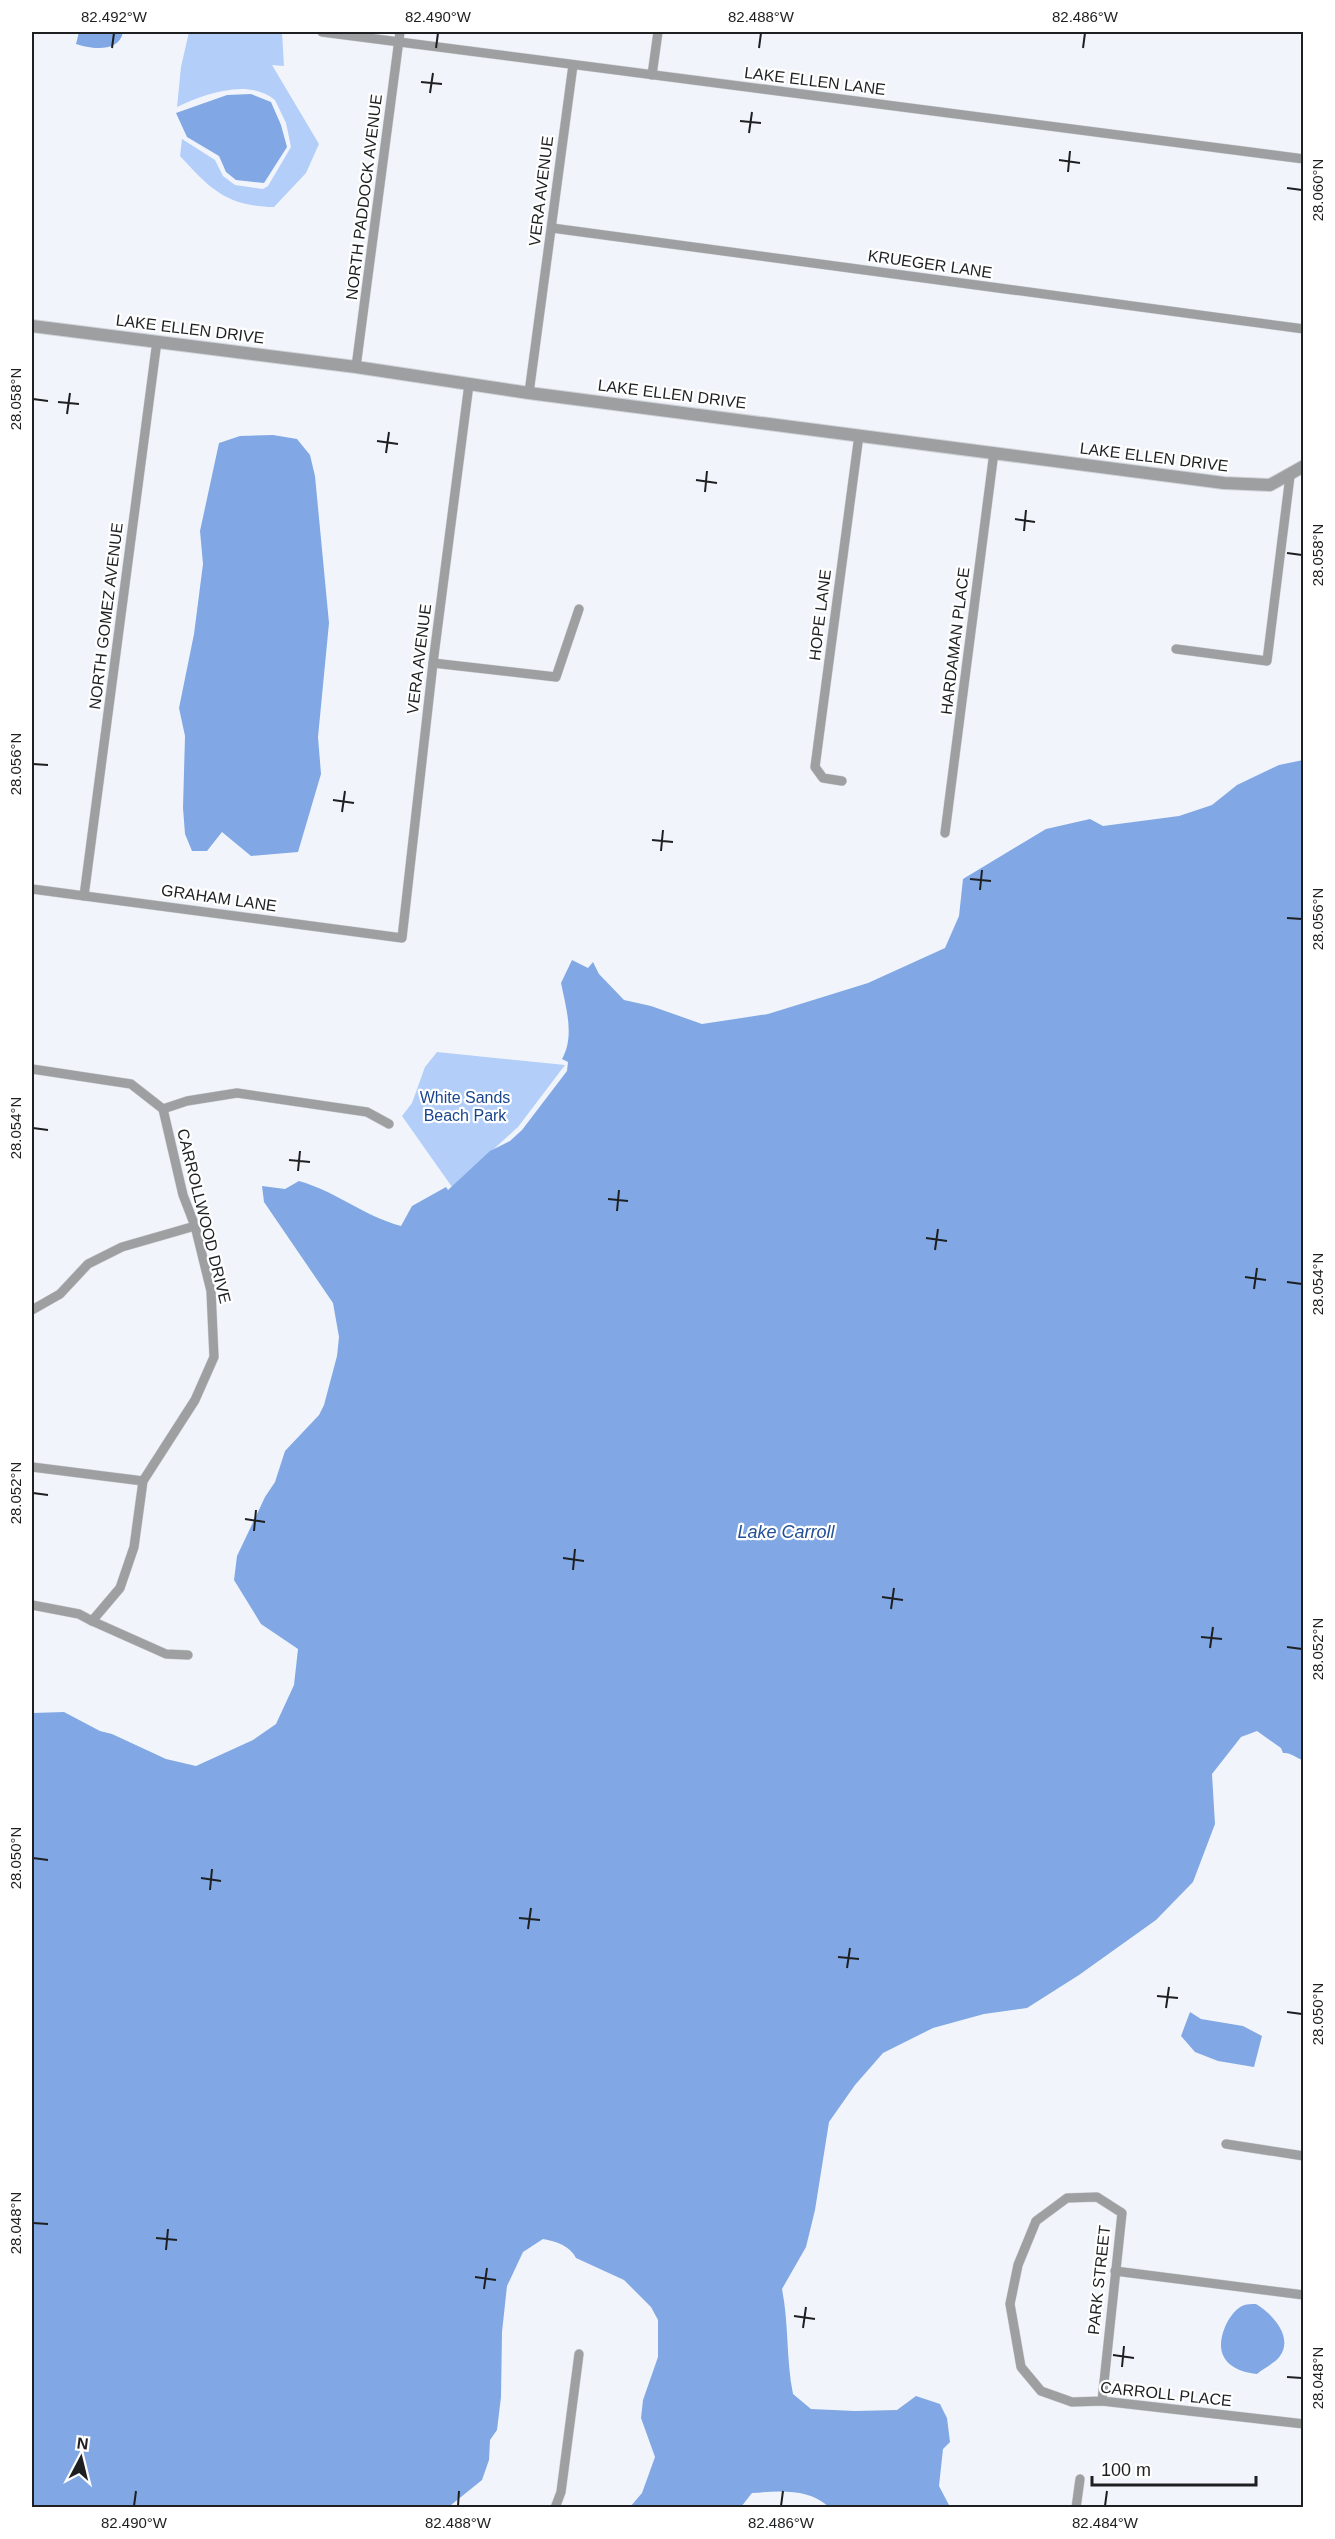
<svg xmlns="http://www.w3.org/2000/svg" width="1335" height="2539" viewBox="0 0 1335 2539" font-family="Helvetica,sans-serif">
<style>
.green{fill:#b3cef8}
.water{fill:#81a8e4}
.lines{fill:none;stroke-linecap:round;stroke-linejoin:round}
.minor-casing{stroke:#cfd3d8;stroke-width:10}
.tertiary-casing{stroke:#cfd3d8;stroke-width:14}
.minor{stroke:#9d9fa1;stroke-width:9}
.tertiary{stroke:#9d9fa1;stroke-width:12}
.ticks{fill:none;stroke:#1e1f21;stroke-width:2}
.labels{text-anchor:middle;dominant-baseline:central;stroke-width:4.5;stroke-linejoin:round;paint-order:stroke}
.street-label{font-size:16px;fill:#1e1f21;stroke:#fff}
.park-label{font-size:16px;fill:#18458c;stroke:#fff}
.water-label{font-size:18px;font-style:italic;fill:#225098;stroke:#fff}
.neatline{fill:none;stroke:#1e1f21;stroke-width:2}
.ticks-label{font-size:15px;text-anchor:middle;fill:#1e1f21}
</style>
<rect width="100%" height="100%" fill="#f1f5fb"/>
<g class="green">
<path d="M189,32H282L284,66L272,65L319,144L306,173L274,207C227,206 211,190 180,156L182,139L215,160L223,176L235,185L263,189L268,186L291,147L286,123L275,100C248,78 205,94 177,107L181,67Z"/>
<path d="M437,1052L565,1065L518,1127L452,1187L402,1116L412,1103L425,1067Z"/>
</g>
<g class="water">
<path d="M79,32H123C119,53 91,49 76,44Z"/>
<path d="M251,94L271,102L281,125L287,147L264,183L236,180L226,172L219,156L187,137L176,113L227,95Z"/>
<path d="M273,435L297,439L310,455L315,476L329,623L318,737L321,774L298,852L251,856L222,832L207,851H192L185,834L183,808L185,736L179,708L194,634L203,564L200,531L219,443L240,436Z"/>
<path d="M1303,760V1760C1296,1758 1290,1752 1283,1753L1281,1748L1257,1731L1241,1737L1212,1774L1215,1824L1193,1882L1156,1920L1079,1975L1027,2008L984,2014L933,2028L883,2053L855,2085L829,2122L815,2210L806,2247L782,2289C789,2324 786,2359 793,2394L811,2409L855,2411L897,2410L916,2396L940,2404L947,2418L950,2442L943,2449L939,2486L950,2507H829C808,2488 779,2491 752,2493L741,2507H630L642,2493L655,2457L641,2418L643,2400L658,2357V2320L651,2307L624,2280L576,2258C570,2246 556,2241 543,2239L523,2252L507,2286L502,2332L501,2397L497,2430L490,2440L489,2460L482,2480L451,2505L445,2508L32,2507V1713L64,1712L100,1731L112,1734L166,1759L196,1766L253,1740L276,1724L294,1685L298,1649L261,1624L234,1580L237,1556L265,1497L275,1482L285,1451L319,1415L324,1405L337,1356L339,1337L333,1303L264,1202L262,1186L285,1189L299,1181C335,1191 364,1216 401,1226L412,1206L446,1187L448,1190L490,1151L510,1141L522,1130L567,1071L568,1062L562,1059C575,1036 566,1008 561,983L572,960L588,968L593,962L599,974L624,1000L651,1006L702,1024L768,1014L868,983L945,948L959,916L963,879L1046,829L1090,819L1103,826L1179,816L1212,805L1237,785L1279,765Z"/>
<path d="M1190,2012L1201,2019L1243,2026L1262,2036L1254,2067L1218,2061L1195,2052L1181,2036Z"/>
<path d="M1256,2304C1271,2313 1294,2336 1280,2356C1275,2363 1264,2368 1257,2374C1229,2371 1213,2356 1225,2327C1228,2320 1234,2310 1242,2306C1246,2304 1252,2304 1256,2304Z"/>
</g>
<g class="lines">
<g class="minor-casing">
<g id="minor">
<path d="M322,32L1304,159"/>
<path d="M652,75L658,32"/>
<path d="M552,228L1304,329"/>
<path d="M356,367L400,32"/>
<path d="M529,393L573,65"/>
<path d="M1176,649L1267,661L1290,476"/>
<path d="M433,663L556,677L579,609"/>
<path d="M842,781L823,778L815,767L859,435"/>
<path d="M945,833L994,452"/>
<path d="M32,889L402,938L433,663L469,384"/>
<path d="M84,896L157,341"/>
<path d="M32,1069L131,1084L163,1109L183,1195L195,1226L211,1291L214,1357L195,1400L143,1481L134,1547L120,1588L92,1621L79,1614L32,1605"/>
<path d="M163,1109L187,1101L237,1093L367,1112L389,1124"/>
<path d="M32,1310L60,1294L88,1264L122,1247L195,1226"/>
<path d="M32,1467L143,1481"/>
<path d="M92,1621L166,1654L188,1655"/>
<path d="M1226,2144L1304,2156"/>
<path d="M1115,2271L1304,2295"/>
<path d="M1102,2401L1122,2213L1097,2197L1067,2198L1036,2221L1018,2265L1010,2304L1021,2367L1041,2391L1072,2402L1102,2401L1304,2424"/>
<path d="M555,2508L561,2492L579,2354"/>
<path d="M1076,2508L1080,2479"/>
</g>
</g>
<g class="tertiary-casing">
<path id="tertiary" d="M32,326L356,367L529,393L1224,483L1270,485L1304,466"/>
</g>
<use href="#minor" class="minor"/>
<use href="#tertiary" class="tertiary"/>
</g>
<path class="ticks" d="M112,48L114,33M436,48L438,33M759,48L761,33M1083,48L1085,33M421,82L442,84M430,93L433,73M740,121L761,123M749,133L752,112M1059,160L1080,163M1068,172L1070,151M1287,188L1302,190M33,399L48,401M58,402L79,404M67,414L70,393M377,441L398,444M386,453L389,432M696,480L717,483M705,492L707,471M1015,519L1035,522M1024,531L1026,510M1287,553L1302,555M33,764L48,765M333,800L354,803M342,812L345,791M652,840L673,842M661,851L663,830M970,879L991,881M980,890L982,870M1287,918L1302,919M33,1128L48,1130M289,1160L310,1162M298,1171L300,1151M608,1199L628,1201M617,1211L619,1190M926,1238L947,1241M935,1250L938,1229M1245,1277L1266,1280M1287,1282L1302,1284M1254,1289L1257,1268M33,1493L48,1495M245,1519L265,1522M254,1531L256,1510M563,1558L584,1561M573,1570L575,1549M882,1597L903,1600M891,1609L894,1588M1201,1637L1222,1639M1287,1647L1302,1649M1210,1648L1213,1627M33,1858L48,1860M201,1878L221,1881M210,1890L212,1869M519,1918L540,1920M528,1929L531,1908M838,1957L859,1959M847,1968L850,1948M1157,1996L1178,1998M1166,2008L1169,1987M1287,2012L1302,2014M33,2223L48,2224M156,2238L177,2240M166,2250L168,2229M475,2277L496,2280M484,2289L487,2268M794,2316L815,2319M803,2328L806,2307M1113,2355L1134,2358M1122,2367L1124,2346M1287,2377L1302,2378M134,2506L136,2491M458,2506L459,2491M781,2506L783,2491M1105,2506L1107,2491"/>
<g class="labels">
<g class="street-label">
<text transform="translate(815 81) rotate(7)">LAKE ELLEN LANE</text>
<text transform="translate(541 191) rotate(-83)">VERA AVENUE</text>
<text transform="translate(364 197) rotate(-83)">NORTH PADDOCK AVENUE</text>
<text transform="translate(930 264) rotate(8)">KRUEGER LANE</text>
<text transform="translate(190 329) rotate(7)">LAKE ELLEN DRIVE</text>
<text transform="translate(672 394) rotate(7)">LAKE ELLEN DRIVE</text>
<text transform="translate(1154 457) rotate(7)">LAKE ELLEN DRIVE</text>
<text transform="translate(820 615) rotate(-83)">HOPE LANE</text>
<text transform="translate(106 616) rotate(-83)">NORTH GOMEZ AVENUE</text>
<text transform="translate(955 641) rotate(-83)">HARDAMAN PLACE</text>
<text transform="translate(419 659) rotate(-83)">VERA AVENUE</text>
<text transform="translate(219 898) rotate(8)">GRAHAM LANE</text>
<text transform="translate(204 1216) rotate(76)">CARROLLWOOD DRIVE</text>
<text transform="translate(1099 2280) rotate(-84)">PARK STREET</text>
<text transform="translate(1166 2394) rotate(6)">CARROLL PLACE</text>
</g>
<g class="park-label">
<text x="465" y="1097">White Sands<tspan x="465" dy="18">Beach Park</tspan></text>
</g>
<g class="water-label">
<text x="786" y="1532">Lake Carroll</text>
</g>
</g>
<rect width="1335" height="2539" fill="none" stroke="#ffffff" stroke-width="66"/>
<g transform="translate(81 2458) rotate(7)" stroke="#ffffff" stroke-width="4.5" paint-order="stroke">
<path d="M0-4.5L10 22L0 15L-10 22Z" fill="#1e1f21"/>
<text y="-9" font-size="16" font-weight="bold" text-anchor="middle" fill="#1e1f21">N</text>
</g>
<path d="M1092 2476v9h164v-9" fill="none" stroke="#1e1f21" stroke-width="3"/>
<text x="1101" y="2476" font-size="18" fill="#1e1f21" stroke="#ffffff" stroke-width="4.5" paint-order="stroke">100 m</text>
<rect x="33" y="33" width="1269" height="2473" class="neatline"/>
<g class="ticks-label">
<text x="114" y="22">82.492°W</text>
<text x="438" y="22">82.490°W</text>
<text x="761" y="22">82.488°W</text>
<text x="1085" y="22">82.486°W</text>
<text transform="translate(1318 190) rotate(-90)" y="5">28.060°N</text>
<text transform="translate(16 399) rotate(-90)" y="5">28.058°N</text>
<text transform="translate(1318 555) rotate(-90)" y="5">28.058°N</text>
<text transform="translate(16 764) rotate(-90)" y="5">28.056°N</text>
<text transform="translate(1318 919) rotate(-90)" y="5">28.056°N</text>
<text transform="translate(16 1128) rotate(-90)" y="5">28.054°N</text>
<text transform="translate(1318 1284) rotate(-90)" y="5">28.054°N</text>
<text transform="translate(16 1493) rotate(-90)" y="5">28.052°N</text>
<text transform="translate(1318 1649) rotate(-90)" y="5">28.052°N</text>
<text transform="translate(16 1858) rotate(-90)" y="5">28.050°N</text>
<text transform="translate(1318 2014) rotate(-90)" y="5">28.050°N</text>
<text transform="translate(16 2223) rotate(-90)" y="5">28.048°N</text>
<text transform="translate(1318 2378) rotate(-90)" y="5">28.048°N</text>
<text x="134" y="2528">82.490°W</text>
<text x="458" y="2528">82.488°W</text>
<text x="781" y="2528">82.486°W</text>
<text x="1105" y="2528">82.484°W</text>
</g>
</svg>
